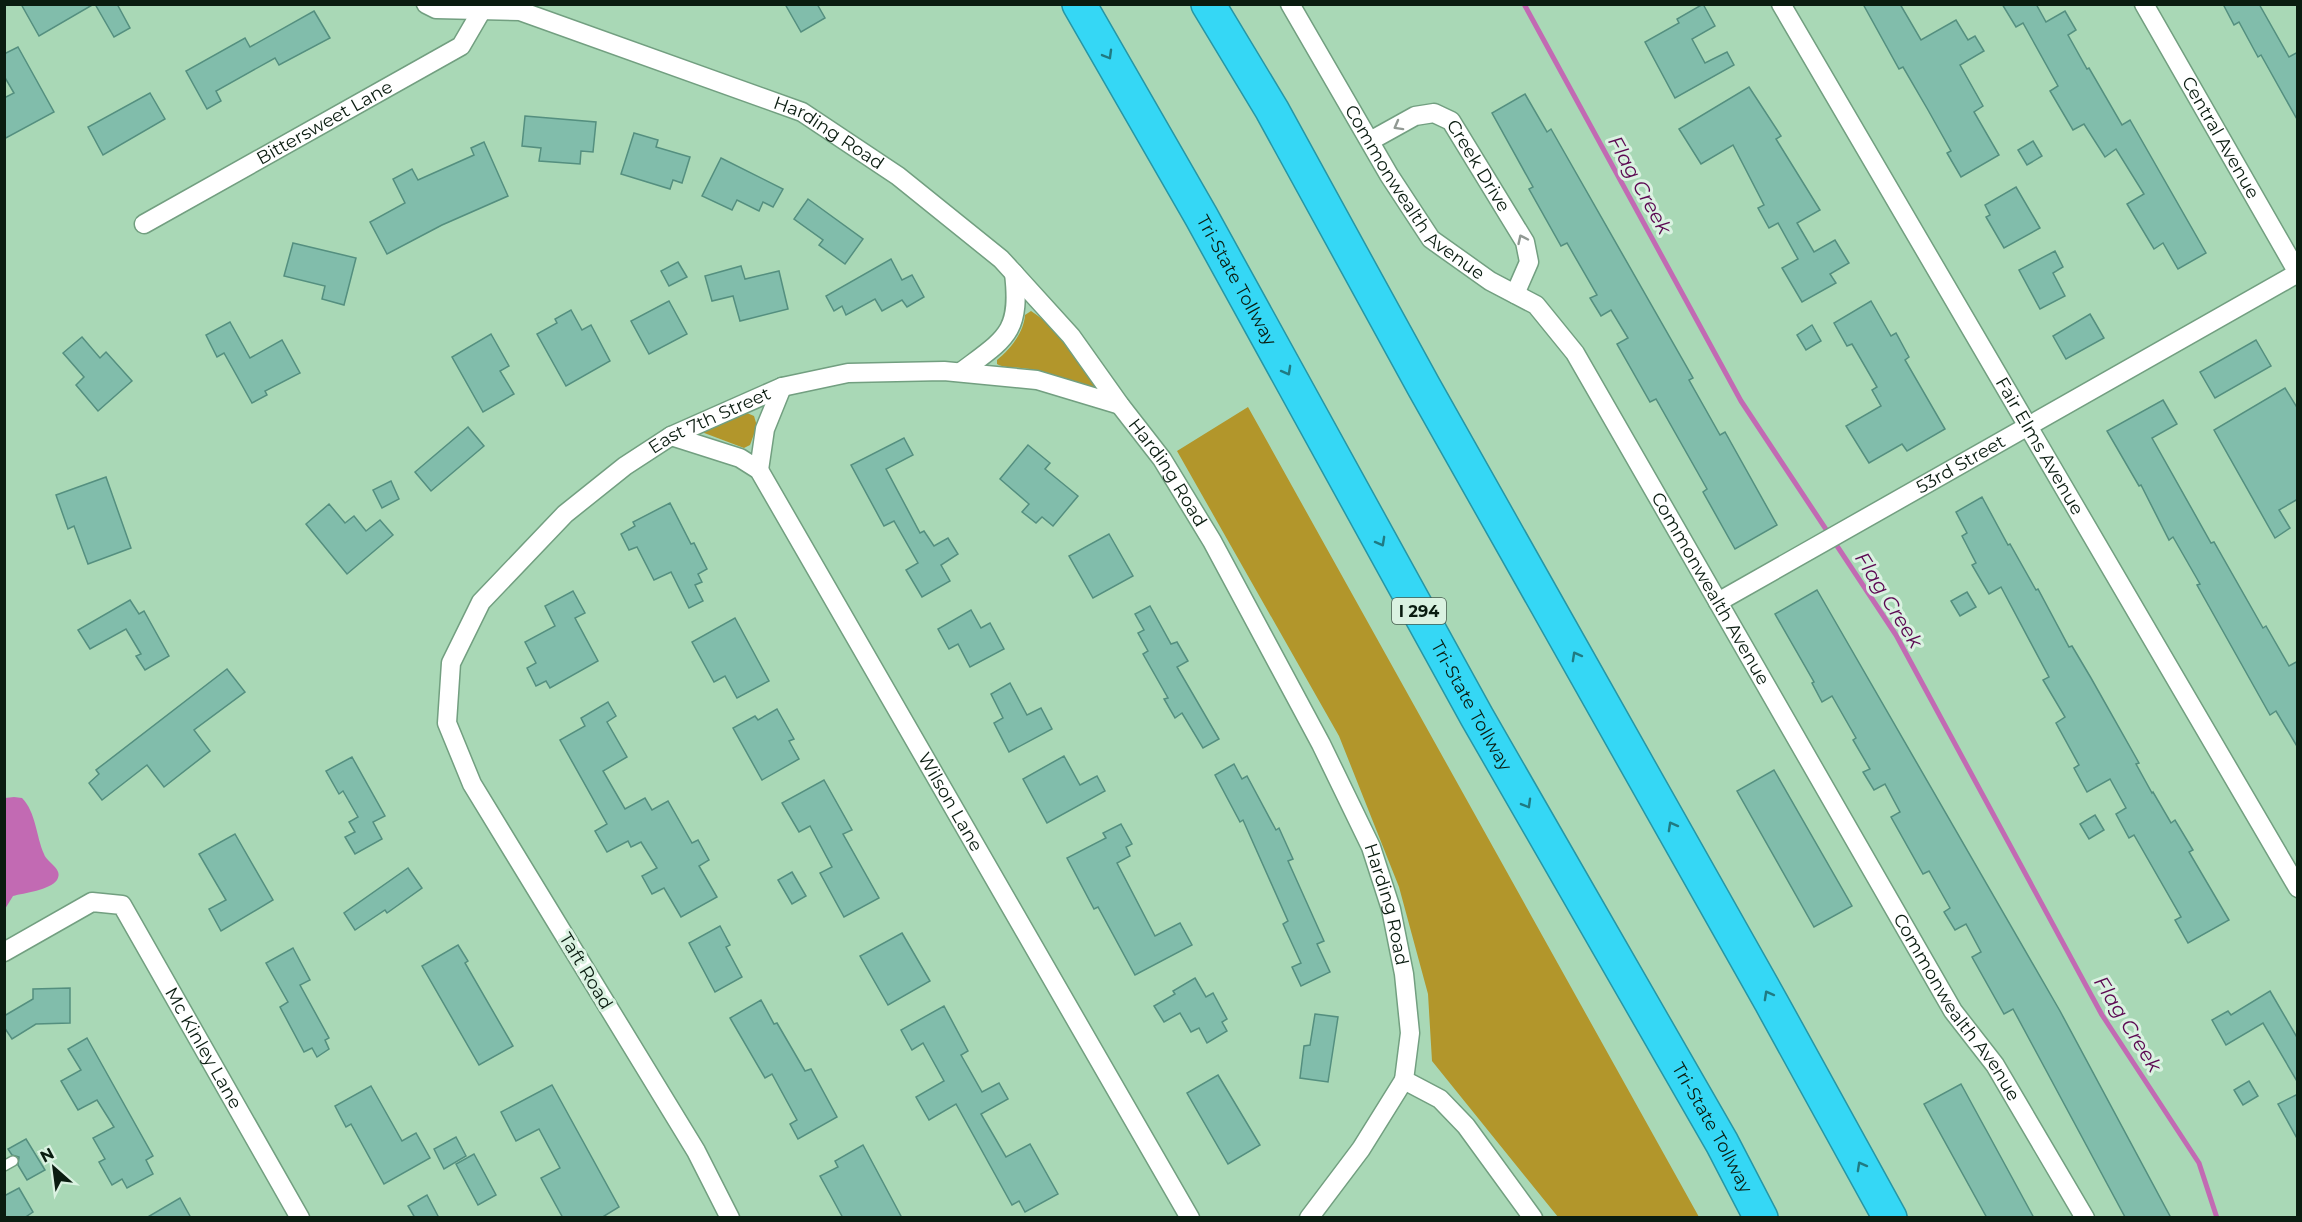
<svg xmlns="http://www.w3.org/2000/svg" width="2302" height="1222" viewBox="0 0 2302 1222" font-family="Montserrat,sans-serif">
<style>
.green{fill:#b2962b}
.water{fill:#c26ab3}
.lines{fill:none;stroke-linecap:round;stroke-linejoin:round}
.stream{stroke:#c26ab3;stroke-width:5}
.building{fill:#81bdab;stroke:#548f7f;stroke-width:1.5}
.service-casing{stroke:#729f80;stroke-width:12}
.minor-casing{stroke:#729f80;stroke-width:21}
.motorway-casing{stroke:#2696a5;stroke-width:36}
.service{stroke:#fff;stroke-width:9}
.minor{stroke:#fff;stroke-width:18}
.motorway{stroke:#35d7f5;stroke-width:33}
.oneway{stroke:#207a82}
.oneway2{stroke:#919993}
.labels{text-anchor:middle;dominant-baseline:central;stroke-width:6;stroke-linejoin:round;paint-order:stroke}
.shield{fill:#daf2e1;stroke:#485c4f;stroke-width:1.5}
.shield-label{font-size:16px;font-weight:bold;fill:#0a1c10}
.street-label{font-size:18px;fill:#0a1c10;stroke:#daf2e1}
.water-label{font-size:20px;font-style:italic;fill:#5b0751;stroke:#daf2e1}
</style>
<rect width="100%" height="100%" fill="#a9d8b6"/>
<g class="green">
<path d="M1031,311C1057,327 1076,360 1095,384L1094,387H1088C1066,379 1044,370 1021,368C1013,367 1004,368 997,364V360C1010,350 1024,332 1025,315Z"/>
<path d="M1248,407L1699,1217H1558L1432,1061L1428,994L1399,887L1339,736L1177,451Z"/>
<path d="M747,413L754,416L757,426L750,445L744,448L699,431L716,423Z"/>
</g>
<path class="water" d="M14,797L22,798C36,812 36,836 44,854C47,863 64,869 57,880C50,890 24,893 13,896L5,909V798Z"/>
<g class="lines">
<path class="stream" d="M1524,4L1741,401L1896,635L2102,1015L2199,1163L2217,1218"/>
</g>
<g class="building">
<path d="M21,4H94L39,36Z"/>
<path d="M95,4H117L130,28L114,37Z"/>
<path d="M785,4H817L825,18L801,32Z"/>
<path d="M1703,4L1715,26L1692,39L1705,63L1727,52L1734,65L1675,98L1645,42L1679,23L1677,19Z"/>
<path d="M1863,4H1900L1921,40L1956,20L1968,40L1975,36L1984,51L1960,65L1983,106L1974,112L1999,155L1961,177L1947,153L1951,151L1928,110L1903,67L1899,69Z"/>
<path d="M2002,4H2036L2046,22L2065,11L2076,30L2068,35L2087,69L2089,68L2122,125L2130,120L2206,253L2178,269L2163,243L2154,249L2127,204L2144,194L2116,149L2105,157L2084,124L2073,130L2050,91L2058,86L2023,23L2016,27Z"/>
<path d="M2223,4H2259L2289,57L2298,52V121L2261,55L2258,57L2239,22L2234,25Z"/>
<path d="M314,11L330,38L279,65L275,58L216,91L221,101L207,109L186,71L245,38L250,47Z"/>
<path d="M18,47L54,112L4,139V98L14,93L4,76V54Z"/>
<path d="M1749,87L1781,136L1776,139L1820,210L1797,223L1814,252L1835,240L1849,263L1830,274L1836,283L1802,302L1782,268L1798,259L1778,223L1769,228L1758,208L1764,205L1733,145L1701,164L1679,129Z"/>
<path d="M150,93L165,119L103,155L88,127Z"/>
<path d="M1525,94L1547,132L1551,129L1693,378L1689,380L1720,435L1725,432L1777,525L1735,549L1703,492L1707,489L1656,399L1650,402L1617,344L1628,338L1611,310L1601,316L1590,298L1597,295L1567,243L1561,246L1529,189L1533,187L1492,113Z"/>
<path d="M525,116L596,122L593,152L581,151L580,164L539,161L541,148L522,146Z"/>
<path d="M634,133L658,140L656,147L690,157L682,183L673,180L670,189L621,174Z"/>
<path d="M2033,141L2042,156L2027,165L2018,150Z"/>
<path d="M484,142L508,196L442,225L387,254L370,222L405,203L393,179L412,169L418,180L474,155L471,148Z"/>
<path d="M721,158L783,189L773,207L763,202L759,211L737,200L732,210L702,196Z"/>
<path d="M2016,187L2040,228L2004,248L1986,217L1990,215L1985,205Z"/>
<path d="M808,199L863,239L845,264L819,245L823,240L794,219Z"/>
<path d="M293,243L356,258L344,305L322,299L325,286L284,276Z"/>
<path d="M2055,251L2063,267L2053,273L2065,296L2040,309L2019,270Z"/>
<path d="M891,259L902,280L912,275L924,297L907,307L902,300L882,311L875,299L846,315L842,306L834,311L826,296Z"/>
<path d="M678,262L687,277L669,286L661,271Z"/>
<path d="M741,266L745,279L779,271L788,309L740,321L733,296L712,301L705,276Z"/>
<path d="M669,301L687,334L649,354L631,321Z"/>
<path d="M1871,301L1891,336L1896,333L1909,357L1905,360L1945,429L1907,451L1902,444L1869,463L1846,426L1881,406L1872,390L1877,387L1852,344L1847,346L1834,323Z"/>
<path d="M571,310L582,330L591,325L610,361L566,386L537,334L557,323L555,319Z"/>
<path d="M2090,314L2104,338L2066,359L2053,336Z"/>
<path d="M230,322L250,358L282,340L300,373L265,391L267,395L252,403L224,353L217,357L206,335Z"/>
<path d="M1812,325L1821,341L1806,350L1797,335Z"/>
<path d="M491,334L509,366L500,371L514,394L483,412L452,357Z"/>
<path d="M82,337L100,358L106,352L132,381L98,411L76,385L84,377L63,353Z"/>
<path d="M2256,340L2271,366L2215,398L2200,372Z"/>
<path d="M2285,388L2298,409V499L2279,510L2290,528L2275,538L2214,430Z"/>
<path d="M2163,400L2177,424L2152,438L2211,543L2214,542L2263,628L2266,626L2289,666L2298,661V748L2276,711L2270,715L2197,585L2200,584L2173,537L2169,540L2141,485L2139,486L2107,431Z"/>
<path d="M468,427L484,446L431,491L415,472Z"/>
<path d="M904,438L913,455L886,469L920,533L924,531L934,546L948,538L958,554L941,565L950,581L922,597L906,570L918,563L894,521L884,526L851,465Z"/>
<path d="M1028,445L1050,463L1045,469L1078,496L1053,526L1042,517L1036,523L1022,512L1029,504L1000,479Z"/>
<path d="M106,477L131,548L88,564L74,526L68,529L56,495Z"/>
<path d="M391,481L399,499L382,508L373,490Z"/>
<path d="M1982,497L2008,545L2010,544L2036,590L2038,589L2069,647L2072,646L2091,678L2139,763L2136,764L2152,793L2153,792L2171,823L2175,820L2193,850L2189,852L2229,920L2188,943L2175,920L2181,917L2134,835L2129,838L2116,814L2126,808L2110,779L2087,792L2074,768L2079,765L2056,723L2065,717L2043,680L2049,677L2001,587L1989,594L1972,565L1976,563L1962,536L1967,533L1956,512Z"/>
<path d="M670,503L691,544L694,543L707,569L698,574L702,582L695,585L703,601L689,608L671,572L654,580L637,547L629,550L621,534L635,526L633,522Z"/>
<path d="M329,504L345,523L354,516L366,531L380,520L393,535L347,574L306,524Z"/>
<path d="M1109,534L1133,576L1093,598L1069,556Z"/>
<path d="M1817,590L2060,1011L2171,1218L2125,1217L2013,1009L2004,1014L1972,957L1981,952L1966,924L1955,930L1944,912L1950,908L1929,871L1923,874L1891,817L1900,812L1885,784L1874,790L1863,772L1870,769L1853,740L1856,738L1832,696L1822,702L1812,683L1814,682L1775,614Z"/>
<path d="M573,591L585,613L575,618L598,661L550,688L546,681L536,686L527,668L536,663L525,642L555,626L545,606Z"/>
<path d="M1967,592L1976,607L1960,616L1951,601Z"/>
<path d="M130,600L139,614L144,611L169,656L145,670L136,656L141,654L126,629L90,649L78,630Z"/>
<path d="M1150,606L1171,644L1177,642L1188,661L1177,667L1219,739L1203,748L1182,713L1175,718L1164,699L1168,698L1143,654L1148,651L1138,633L1144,630L1135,614Z"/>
<path d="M971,610L981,628L990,623L1004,649L970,667L958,644L949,649L938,629Z"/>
<path d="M735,618L769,681L737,698L725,676L714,682L692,642Z"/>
<path d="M227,669L245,692L194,730L210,751L164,787L147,765L102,800L89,783L99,774L96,770Z"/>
<path d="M1010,683L1027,715L1041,708L1052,729L1009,752L994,723L1003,718L991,694Z"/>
<path d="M608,702L616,716L607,722L627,757L603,771L625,809L645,798L652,810L668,801L692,843L698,840L709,860L699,866L717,897L681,917L664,888L652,894L642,876L657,868L641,842L631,847L628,841L607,852L595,831L607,824L560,740L585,726L581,718Z"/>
<path d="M777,709L794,739L789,741L799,759L762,780L733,728L755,716L758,720Z"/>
<path d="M1064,756L1080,785L1097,776L1105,791L1047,823L1023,779Z"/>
<path d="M352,757L385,816L373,822L382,839L355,854L345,837L355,832L349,822L358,817L343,791L339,794L326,771Z"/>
<path d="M1234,764L1242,779L1247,776L1276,830L1279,828L1293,859L1288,861L1324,941L1317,944L1330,972L1301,986L1292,967L1301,963L1283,924L1288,921L1243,820L1240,822L1215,775Z"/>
<path d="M1774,770L1852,906L1814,927L1737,791Z"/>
<path d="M824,780L852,830L843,834L879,898L844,917L820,873L832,867L810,826L799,832L782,803Z"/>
<path d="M2095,815L2104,830L2089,839L2080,824Z"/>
<path d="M1121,824L1132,844L1126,847L1130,856L1117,863L1155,936L1180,923L1192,945L1135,975L1098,907L1094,909L1067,858L1106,838L1103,833Z"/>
<path d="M235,834L273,900L221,931L209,909L226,900L199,854Z"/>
<path d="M408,868L422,888L387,913L385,910L355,930L344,913Z"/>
<path d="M792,872L806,896L792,904L778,880Z"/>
<path d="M720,926L730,945L726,947L742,977L715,992L689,943Z"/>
<path d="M902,933L930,981L888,1005L860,956Z"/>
<path d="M458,945L468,961L465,963L513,1046L479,1065L422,966Z"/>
<path d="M293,948L310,980L300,985L329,1038L325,1040L329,1049L317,1057L312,1048L304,1052L280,1007L288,1002L266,963Z"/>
<path d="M1195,978L1206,997L1213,993L1227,1019L1222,1022L1227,1031L1207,1043L1199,1028L1191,1032L1180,1013L1164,1022L1154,1006L1175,994L1173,991Z"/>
<path d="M70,988V1023L36,1024L12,1039L4,1027V1016L33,999V989Z"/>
<path d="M2270,991L2298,1039V1083L2263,1023L2226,1045L2212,1020L2228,1011L2231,1015Z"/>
<path d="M761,1000L774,1024L777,1023L805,1071L811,1069L837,1117L798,1139L790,1124L797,1120L772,1074L765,1078L730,1018Z"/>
<path d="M944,1006L968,1051L961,1055L982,1092L999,1083L1008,1099L981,1114L1006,1157L1030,1144L1058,1194L1025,1212L1019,1201L1012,1205L956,1104L929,1120L916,1097L944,1081L923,1043L912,1050L901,1030Z"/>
<path d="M1315,1014L1338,1017L1328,1082L1300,1078L1304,1046L1310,1045Z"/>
<path d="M87,1038L153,1156L146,1160L153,1174L127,1188L122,1179L112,1185L99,1162L105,1159L93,1138L114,1127L97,1100L78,1110L61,1081L81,1070L68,1049Z"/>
<path d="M1218,1075L1260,1145L1228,1164L1187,1093Z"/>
<path d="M2249,1081L2258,1096L2243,1105L2234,1090Z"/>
<path d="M1961,1084L2034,1218H1987L1924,1104Z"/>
<path d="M552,1085L619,1207L601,1218H563L541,1178L560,1168L539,1129L516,1141L501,1112Z"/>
<path d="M371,1086L402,1141L416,1133L430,1158L384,1184L351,1124L346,1127L335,1106Z"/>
<path d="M2298,1094V1140L2278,1104Z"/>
<path d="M456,1137L466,1156L444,1169L434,1149Z"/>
<path d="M26,1139L45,1170L27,1180L18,1165L19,1157L12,1155L8,1149Z"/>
<path d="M863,1145L902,1218H843L831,1196L820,1176L838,1167L835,1161Z"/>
<path d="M474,1154L496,1195L478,1205L456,1164Z"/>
<path d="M19,1188L33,1212L24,1218H4V1196Z"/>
<path d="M427,1195L439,1218H415L408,1206Z"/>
<path d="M180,1198L191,1218H146Z"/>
</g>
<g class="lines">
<g class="service-casing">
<path id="service" d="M4,1166L13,1161"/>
</g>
<g class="minor-casing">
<g id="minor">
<path id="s1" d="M426,4L436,9L520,11L802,112L898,176L1001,259L1071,336L1120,405L1162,459L1212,541L1321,744L1371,847L1391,909L1404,974L1410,1033L1404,1080L1440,1099L1466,1126L1533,1218"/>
<path id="s2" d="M1290,4L1389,175L1431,239L1490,281L1536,305L1575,353L1953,1011L1995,1065L2085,1218"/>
<path id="s3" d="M1781,4L2298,888"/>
<path id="s4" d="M2144,4L2298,273"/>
<path id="s5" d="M1370,141L1415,116L1434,113L1451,121L1525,242L1529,262L1515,294"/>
<path id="s6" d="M144,224L461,46L482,10L490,4"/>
<path d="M961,372C1006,338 1021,333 1014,273"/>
<path id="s7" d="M671,436L740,458L759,470L1190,1218"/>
<path d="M759,470L765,429L782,387"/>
<path id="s8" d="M1718,602L2298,273"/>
<path id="s9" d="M4,952L92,902L122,905L300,1218"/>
<path id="s10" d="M730,1218L696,1151L472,784L447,723L451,663L481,602L565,514L625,466L671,436L782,387L848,373L944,371L1037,380L1120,405"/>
<path d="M1309,1218L1361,1149L1404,1080"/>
</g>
</g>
<g class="motorway-casing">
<g id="motorway">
<path id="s11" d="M1079,4L1201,216L1477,717L1722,1143L1761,1218"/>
<path d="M1208,4L1272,110L1424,387L1771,1002L1890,1218"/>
</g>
</g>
<use href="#service" class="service"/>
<use href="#minor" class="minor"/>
<use href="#motorway" class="motorway"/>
</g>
<defs><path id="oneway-chevron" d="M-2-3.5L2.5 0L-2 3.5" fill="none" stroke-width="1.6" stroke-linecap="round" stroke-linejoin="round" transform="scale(1.5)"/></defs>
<g class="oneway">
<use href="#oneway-chevron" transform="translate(1108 55) rotate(60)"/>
<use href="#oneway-chevron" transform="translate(1287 371) rotate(61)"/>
<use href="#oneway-chevron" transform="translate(1381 542) rotate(61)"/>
<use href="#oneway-chevron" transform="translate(1576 656) rotate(-119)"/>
<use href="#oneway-chevron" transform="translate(1527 804) rotate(60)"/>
<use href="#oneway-chevron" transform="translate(1672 826) rotate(-119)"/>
<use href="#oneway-chevron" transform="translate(1768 995) rotate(-119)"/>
<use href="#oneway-chevron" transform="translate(1861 1166) rotate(-119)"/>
</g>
<g class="oneway2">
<use href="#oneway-chevron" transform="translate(1398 126) rotate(151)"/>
<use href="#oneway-chevron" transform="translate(1522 239) rotate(-115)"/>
</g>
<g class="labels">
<rect class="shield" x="1392" y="598" width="54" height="26" rx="4.5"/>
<g class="shield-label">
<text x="1419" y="611">I 294</text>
</g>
<g class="street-label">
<text stroke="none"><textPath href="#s6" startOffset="207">Bittersweet Lane</textPath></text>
<text stroke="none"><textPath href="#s1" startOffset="428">Harding Road</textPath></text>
<text stroke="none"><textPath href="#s4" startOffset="154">Central Avenue</textPath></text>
<text stroke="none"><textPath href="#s5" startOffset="142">Creek Drive</textPath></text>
<text stroke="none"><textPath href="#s2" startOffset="228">Commonwealth Avenue</textPath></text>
<text stroke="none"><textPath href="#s11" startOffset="318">Tri-State Tollway</textPath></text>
<text stroke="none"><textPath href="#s10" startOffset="994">East 7th Street</textPath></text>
<text stroke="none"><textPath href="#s3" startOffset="512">Fair Elms Avenue</textPath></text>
<text stroke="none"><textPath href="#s8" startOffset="279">53rd Street</textPath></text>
<text stroke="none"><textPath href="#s1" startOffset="914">Harding Road</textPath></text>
<text stroke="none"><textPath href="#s2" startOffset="732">Commonwealth Avenue</textPath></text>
<text stroke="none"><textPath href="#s11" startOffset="804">Tri-State Tollway</textPath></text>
<text stroke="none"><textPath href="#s7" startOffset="478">Wilson Lane</textPath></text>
<text stroke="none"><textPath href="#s1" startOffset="1400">Harding Road</textPath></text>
<text transform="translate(586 971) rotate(59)">Taft Road</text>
<text stroke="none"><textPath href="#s2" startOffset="1218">Commonwealth Avenue</textPath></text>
<text stroke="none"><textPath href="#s9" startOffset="296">Mc Kinley Lane</textPath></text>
<text stroke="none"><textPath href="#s11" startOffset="1290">Tri-State Tollway</textPath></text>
</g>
<g class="water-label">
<text transform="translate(1640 185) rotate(61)">Flag Creek</text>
<text transform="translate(1889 600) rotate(58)">Flag Creek</text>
<text transform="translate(2128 1024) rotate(58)">Flag Creek</text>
</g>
</g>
<rect width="2302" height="1222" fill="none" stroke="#0a1c10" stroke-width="12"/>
<g transform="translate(54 1168) rotate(332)" stroke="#daf2e1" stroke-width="4.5" paint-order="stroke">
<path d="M0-4.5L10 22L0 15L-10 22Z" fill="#0a1c10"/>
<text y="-9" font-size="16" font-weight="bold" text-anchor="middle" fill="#0a1c10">N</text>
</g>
</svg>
